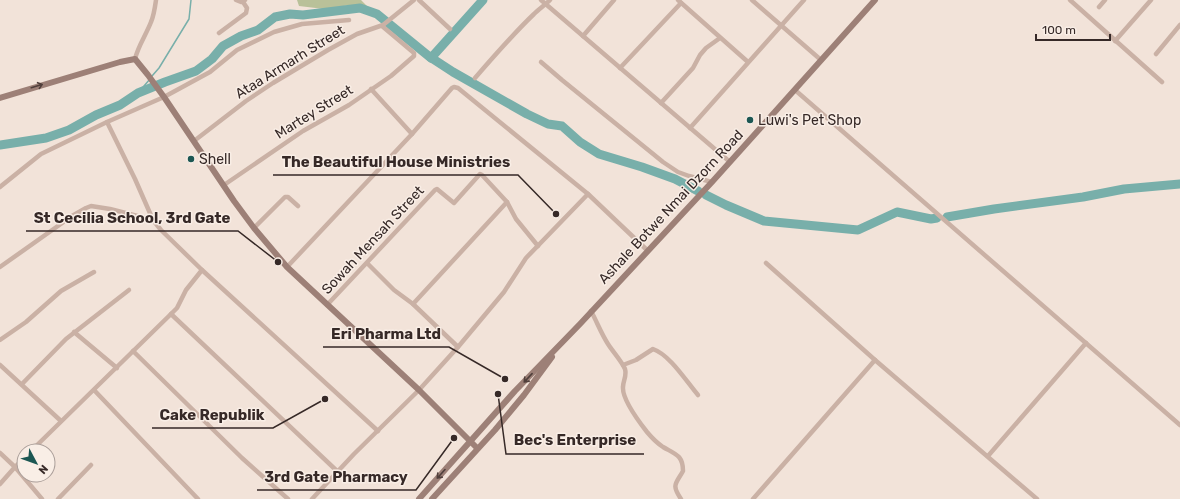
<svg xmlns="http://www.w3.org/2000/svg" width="1180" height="499" viewBox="0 0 1180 499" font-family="Rubik,sans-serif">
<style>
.green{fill:#b9c199}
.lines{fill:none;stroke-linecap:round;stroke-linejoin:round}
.stream{stroke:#78afaa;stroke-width:1.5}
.river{stroke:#78afaa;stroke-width:9}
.street{stroke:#cab1a5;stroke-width:4.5}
.secondary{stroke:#9d8077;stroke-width:6}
.oneway{stroke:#503f3b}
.poi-dot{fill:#1c5753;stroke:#f9eee6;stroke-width:1.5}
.labels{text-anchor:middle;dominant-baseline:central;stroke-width:3;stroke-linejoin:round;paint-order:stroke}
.street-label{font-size:14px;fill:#362927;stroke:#f9eee6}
.poi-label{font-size:14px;fill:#362927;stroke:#f9eee6;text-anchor:start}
.leader{fill:none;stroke:#362927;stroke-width:1.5}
.callout-dot{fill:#362927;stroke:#f9eee6;stroke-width:1.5}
.callout-label{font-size:15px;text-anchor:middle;font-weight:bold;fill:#362927;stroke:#f9eee6;stroke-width:3;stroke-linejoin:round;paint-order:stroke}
</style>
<rect width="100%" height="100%" fill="#f2e3d9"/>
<path class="green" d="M297,0H361L367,6L365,8L350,5L324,9L299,6Z"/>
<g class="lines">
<g class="stream">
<path d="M152,76L159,68L189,19L191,0"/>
<path d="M138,93L150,79"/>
</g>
<g class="river">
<path d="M430,57L453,72L527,114L548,124L562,126L580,142L599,154L642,167L675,179L698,191"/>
<path d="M0,145L46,138L69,130L96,115L120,105L138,93L165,82L196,71L212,59L223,46L241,36L258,30L275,17L290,14L303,15L360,8L377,14L431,58L483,0"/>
<path d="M706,195L726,205L764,221L858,230L897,212L931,219L937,218"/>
<path d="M947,217L994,209L1083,197L1124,189L1180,184"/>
</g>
<g class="street">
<path d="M236,0L241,2L245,0"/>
<path d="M419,0L450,29"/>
<path d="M541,0L730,162"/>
<path d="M678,0L748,62"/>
<path d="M752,0L821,60"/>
<path d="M1070,0L1162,82"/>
<path d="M1099,7L1105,0"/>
<path d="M219,33L246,13L247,8L243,2"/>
<path d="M583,36L614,0"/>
<path d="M1115,41L1151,0"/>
<path d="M1156,54L1180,25"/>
<path d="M135,59C138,46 146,35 151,22C154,15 155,7 156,0"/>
<path d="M541,62L562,80L663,162L678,172L689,176L712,182"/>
<path d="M620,68L681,3"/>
<path d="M475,78C494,56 513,34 534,14C539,9 545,5 550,0"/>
<path d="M371,89L412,134"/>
<path d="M795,90L1180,425"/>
<path d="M661,103L693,68L700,55L706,48L720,38"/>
<path d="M107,122L135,179L153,220L161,230L202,270L378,431"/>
<path d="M690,128L804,0"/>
<path d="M194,141L246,101L273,83L328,50L357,34L383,25L414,0"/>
<path d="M224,185L303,131L349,105L391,76L414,56V53L382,26"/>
<path d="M0,187L41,154L107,122L164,97L210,72L237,50L274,32L302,24L349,20"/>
<path d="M254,228L285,197H288L298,206"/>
<path d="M367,263L394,290L413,304L458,347"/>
<path d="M766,263L875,360L1037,499"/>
<path d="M0,267L72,216L86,208L91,206L110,209L153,220"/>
<path d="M287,267L412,134L452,88L454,87L458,88L588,194L648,251"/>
<path d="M413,304L507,202"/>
<path d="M327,305L435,190L437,189L454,203L480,174L482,175L507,202L516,219L538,246"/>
<path d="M591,311C597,322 601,333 608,344C613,352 621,360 625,369C627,376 623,381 623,387C622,399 640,423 647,432C652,438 657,443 663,447C675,454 683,455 683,471C676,484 671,484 681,499"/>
<path d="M171,314L337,471"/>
<path d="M74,332L117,368"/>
<path d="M0,340L26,322L61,291L94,272"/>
<path d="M133,351L242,458L288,499"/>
<path d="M0,365L61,421"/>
<path d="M623,365L636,360L653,349C670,355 686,381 698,395"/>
<path d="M22,384L66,339L129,290"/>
<path d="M94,390L198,499"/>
<path d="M31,451L171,314L177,308L186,290L202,270"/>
<path d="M0,453L15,467L42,499"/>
<path d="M988,456L1086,343"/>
<path d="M0,484L15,467L24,458"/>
<path d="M58,499L91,465"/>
<path d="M312,499L354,454L419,390L458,347L504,292L526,258L588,194"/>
<path d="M753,499L875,360"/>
</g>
<g class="secondary">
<path d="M0,98L120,62L135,59L148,75L164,97L234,201L254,228L287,267L419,390L477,448"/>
<path d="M419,499L515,391L580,324L712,182L875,0"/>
<path d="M432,499L495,430L524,395L552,357"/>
</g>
</g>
<defs><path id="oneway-shaft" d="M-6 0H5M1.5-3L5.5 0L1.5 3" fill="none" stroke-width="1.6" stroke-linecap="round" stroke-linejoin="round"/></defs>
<g class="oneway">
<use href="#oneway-shaft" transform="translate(37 86) rotate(-17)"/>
<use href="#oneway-shaft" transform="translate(528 378) rotate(133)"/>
<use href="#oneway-shaft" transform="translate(441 474) rotate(132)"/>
</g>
<g class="poi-dot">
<circle cx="750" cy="120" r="4"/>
<circle cx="191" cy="159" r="4"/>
</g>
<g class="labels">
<g class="street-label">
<text transform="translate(290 62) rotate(-32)">Ataa Armarh Street</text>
<text transform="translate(314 112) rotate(-32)">Martey Street</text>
<text transform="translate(671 207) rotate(-47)">Ashale Botwe Nmai Dzorn Road</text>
<text transform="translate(373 240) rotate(-47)">Sowah Mensah Street</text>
</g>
<g class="poi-label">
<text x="758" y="120">Luwi's Pet Shop</text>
<text x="199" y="159">Shell</text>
</g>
</g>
<path class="leader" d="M556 214L518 175H273M278 262L238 231H26M505 379L449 347H323M325 399L273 428H152M498 394L506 454H644M454 438L416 490H257"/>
<g class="callout-dot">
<circle cx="556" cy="214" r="4"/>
<circle cx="278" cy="262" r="4"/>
<circle cx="505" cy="379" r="4"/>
<circle cx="325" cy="399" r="4"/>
<circle cx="498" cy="394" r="4"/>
<circle cx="454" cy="438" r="4"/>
</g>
<g class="callout-label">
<text x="396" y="167">The Beautiful House Ministries</text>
<text x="132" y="223">St Cecilia School, 3rd Gate</text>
<text x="386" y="339">Eri Pharma Ltd</text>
<text x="212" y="420">Cake Republik</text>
<text x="575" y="445">Bec's Enterprise</text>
<text x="336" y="482">3rd Gate Pharmacy</text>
</g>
<g transform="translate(36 463) rotate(131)"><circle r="19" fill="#f9eee6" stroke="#ab9f9a"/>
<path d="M0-3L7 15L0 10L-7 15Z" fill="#1c5753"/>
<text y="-6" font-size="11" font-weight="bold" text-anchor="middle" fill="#362927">N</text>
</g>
<path d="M1036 34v6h74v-6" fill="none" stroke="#362927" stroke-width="2"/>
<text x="1042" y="34" font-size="12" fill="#362927" stroke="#f9eee6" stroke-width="3" paint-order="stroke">100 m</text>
</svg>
